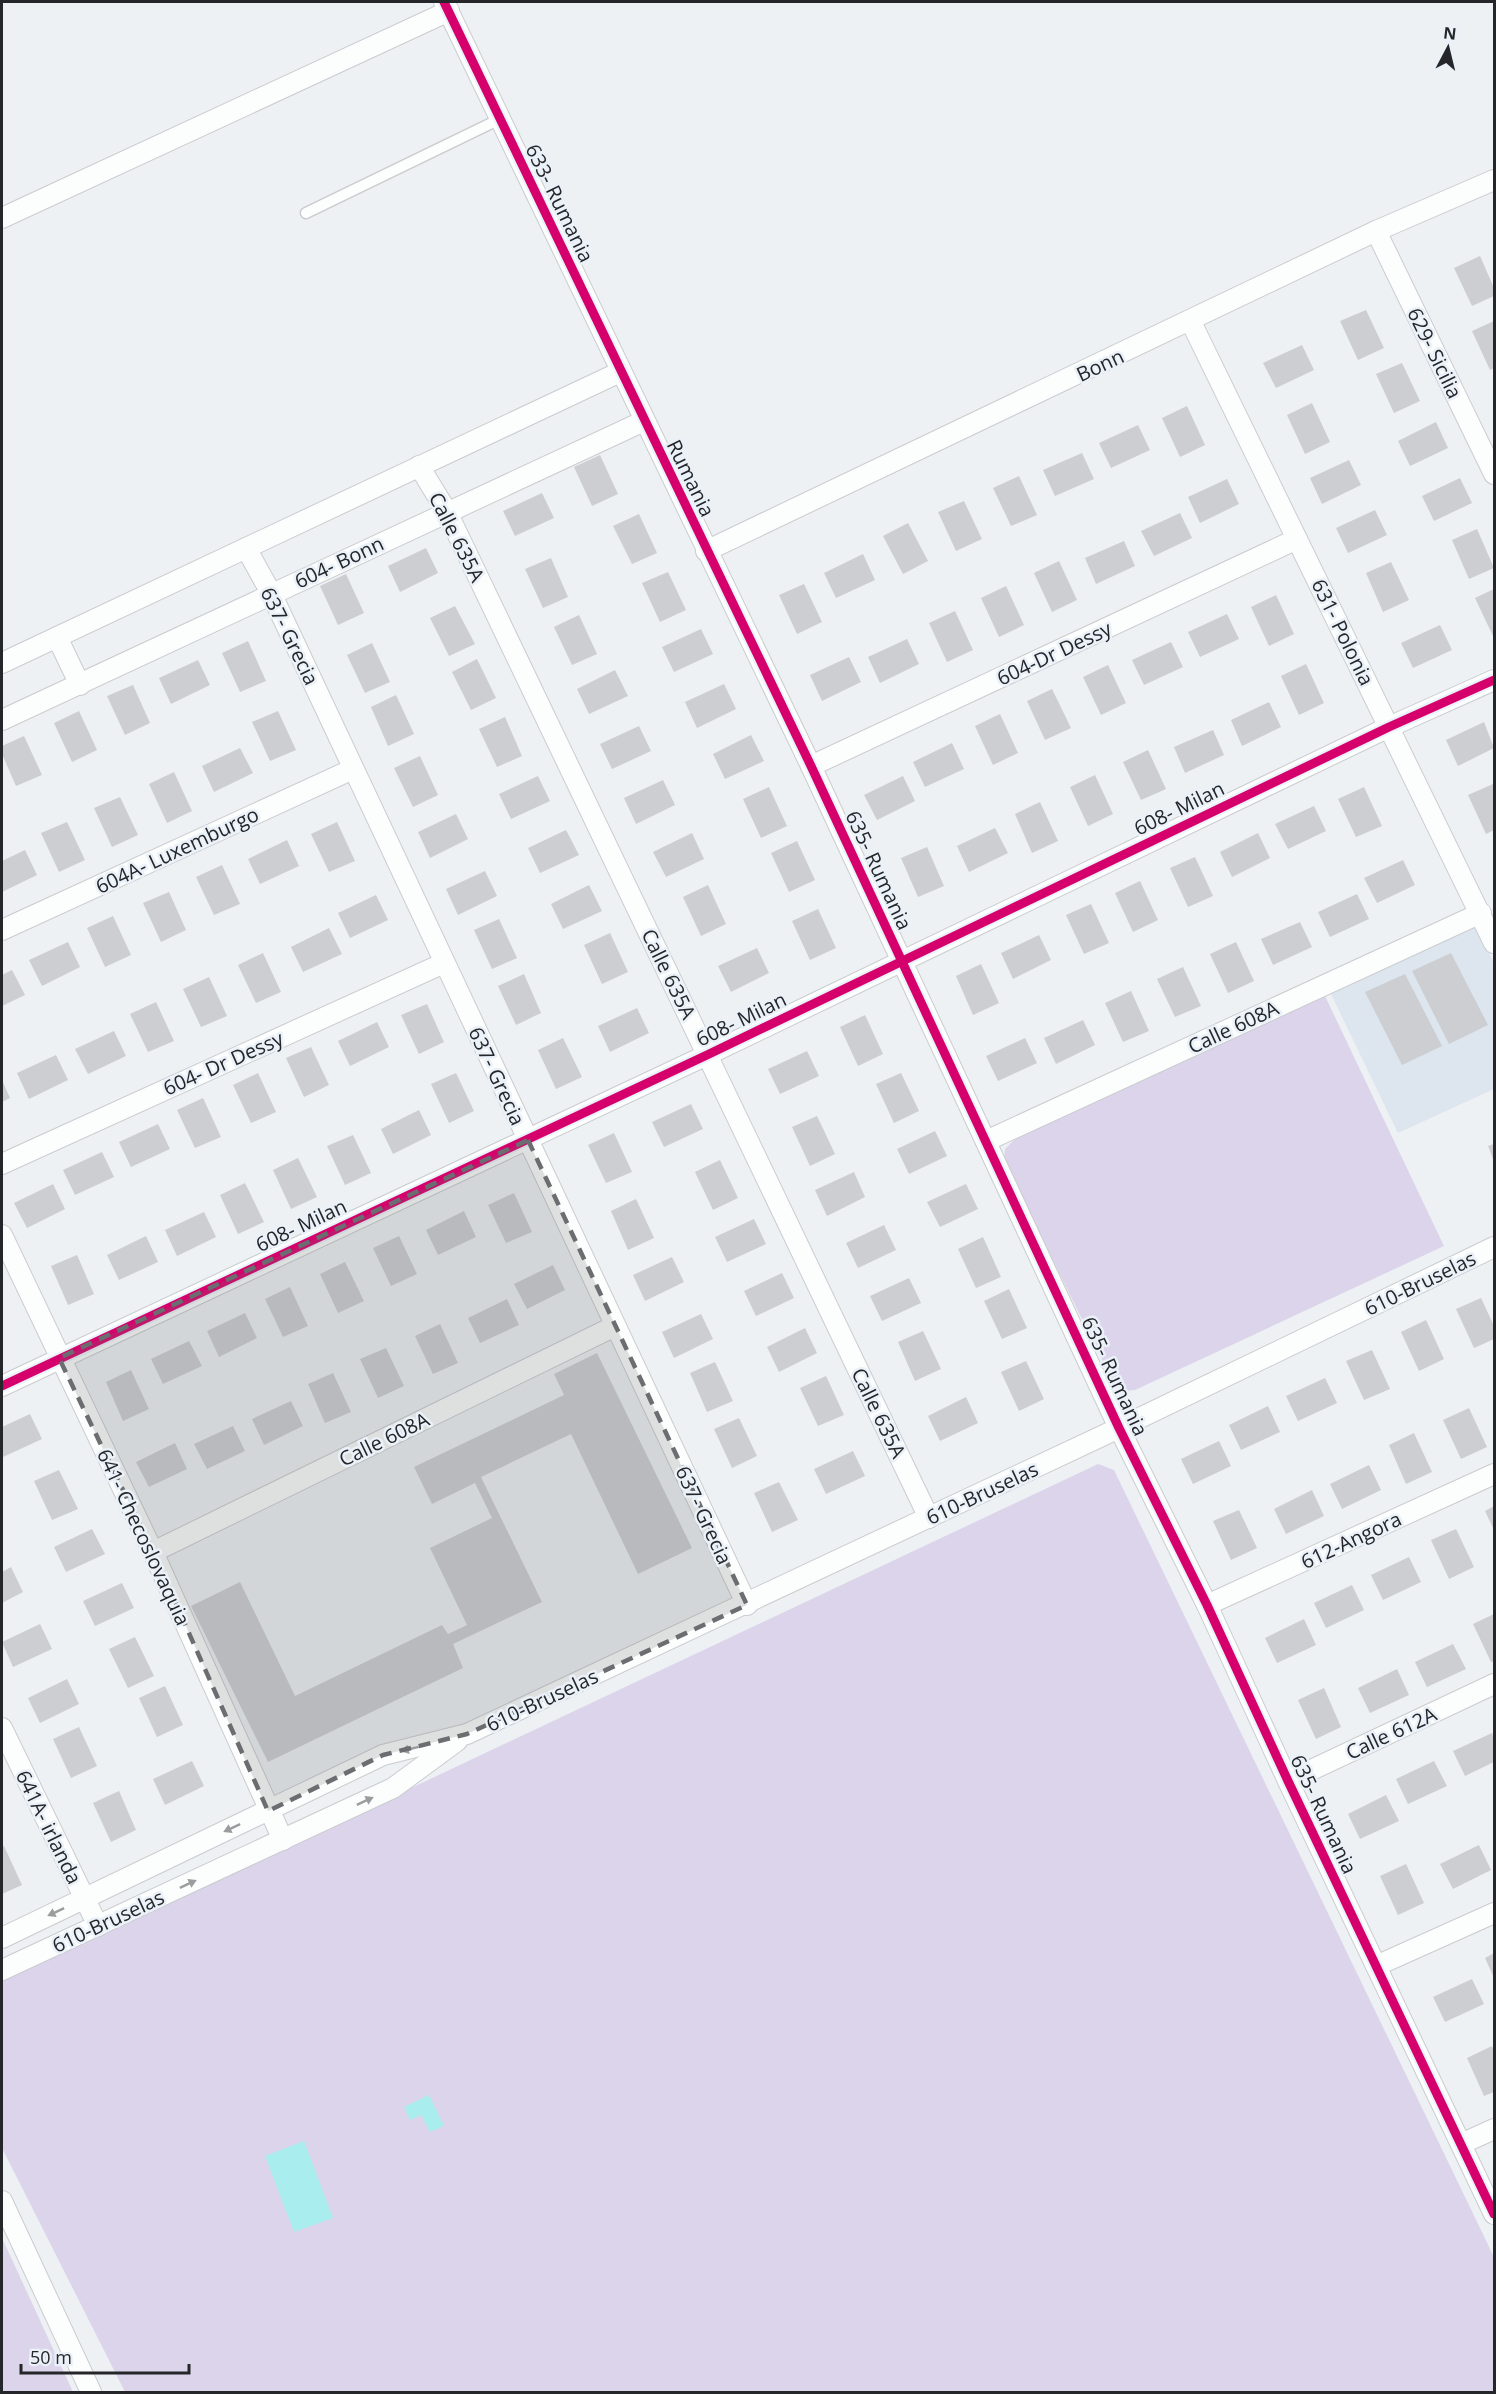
<svg xmlns="http://www.w3.org/2000/svg" width="1496" height="2394" viewBox="0 0 1496 2394" font-family="'Open Sans',sans-serif">
<style>
.built{fill:#dde5ee}
.green{fill:#dbd4ea}
.water{fill:#aaedee}
.building{fill:#ccced1}
.lines{fill:none;stroke-linecap:round;stroke-linejoin:round}
.lane-casing{stroke:#cacccf;stroke-width:13}
.street-casing{stroke:#cacccf;stroke-width:22}
.lane{stroke:#fcfdfd;stroke-width:10}
.street{stroke:#fcfdfd;stroke-width:20}
.cycleway-casing{stroke:#eaf1f8;stroke-width:13}
.cycleway{stroke:#d6006c;stroke-width:9}
.oneway{fill:#9b9c9e}
.marked{fill:#6b6d70;fill-opacity:0.2;stroke:#6b6d70;stroke-width:4.5;stroke-dasharray:12 8;stroke-linejoin:round}
.labels{text-anchor:middle;dominant-baseline:central;stroke-width:5;stroke-linejoin:round;paint-order:stroke}
.street-label{font-size:20px;fill:#242629;stroke:#eaf1f8}
</style>
<rect width="100%" height="100%" fill="#eef1f4"/>
<path class="built" d="M1477,926L1494,964V1089L1398,1133L1331,994Z"/>
<g class="green">
<path d="M1325,996L1444,1246L1135,1390L1124,1391L1112,1380L1004,1161L1005,1149L1016,1138Z"/>
<path d="M1098,1464L1114,1470L1494,2257V2392H125L2,2148V1981Z"/>
<path d="M2,2238L73,2392H2Z"/>
</g>
<g class="water">
<path d="M429,2095L444,2126L430,2132L421,2115L410,2120L404,2107Z"/>
<path d="M304,2141L333,2218L294,2232L265,2156Z"/>
</g>
<g class="building">
<path d="M1480,256L1494,288V296L1472,306L1454,268Z"/>
<path d="M1366,310L1384,348L1358,360L1340,321Z"/>
<path d="M1494,321V368L1490,370L1472,331Z"/>
<path d="M1302,345L1314,370L1276,388L1263,363Z"/>
<path d="M1402,363L1420,401L1394,413L1376,374Z"/>
<path d="M1312,403L1330,442L1305,454L1287,415Z"/>
<path d="M1187,406L1205,445L1180,457L1162,418Z"/>
<path d="M1436,422L1448,448L1410,466L1398,441Z"/>
<path d="M1138,425L1150,450L1111,468L1099,443Z"/>
<path d="M1082,453L1094,479L1055,496L1043,470Z"/>
<path d="M600,455L618,494L592,506L574,467Z"/>
<path d="M1349,460L1361,485L1322,504L1310,478Z"/>
<path d="M1019,476L1037,515L1011,526L993,488Z"/>
<path d="M1460,478L1472,503L1434,521L1422,496Z"/>
<path d="M1227,479L1239,504L1200,523L1188,497Z"/>
<path d="M542,493L554,518L515,536L503,511Z"/>
<path d="M964,501L982,539L956,551L938,512Z"/>
<path d="M1375,510L1387,535L1348,553L1336,528Z"/>
<path d="M1180,513L1192,538L1154,556L1141,531Z"/>
<path d="M639,514L657,553L632,564L613,526Z"/>
<path d="M908,523L928,561L903,574L883,536Z"/>
<path d="M1477,529L1494,568L1469,579L1452,540Z"/>
<path d="M1124,541L1135,566L1096,584L1085,558Z"/>
<path d="M426,548L438,573L400,592L388,566Z"/>
<path d="M863,554L875,580L836,598L824,573Z"/>
<path d="M551,558L568,597L543,608L525,569Z"/>
<path d="M1059,561L1077,600L1052,612L1034,573Z"/>
<path d="M1391,562L1409,600L1383,612L1366,573Z"/>
<path d="M668,572L686,610L660,622L642,583Z"/>
<path d="M346,574L364,613L338,625L320,586Z"/>
<path d="M804,584L822,622L797,634L779,595Z"/>
<path d="M1006,586L1024,625L999,637L981,598Z"/>
<path d="M1494,589V636H1493L1475,598Z"/>
<path d="M1276,595L1294,634L1269,646L1251,607Z"/>
<path d="M455,606L475,644L449,656L430,618Z"/>
<path d="M955,611L973,650L947,662L929,623Z"/>
<path d="M1227,614L1239,639L1200,657L1188,632Z"/>
<path d="M579,615L597,654L572,665L554,627Z"/>
<path d="M1440,625L1452,650L1413,668L1401,643Z"/>
<path d="M701,629L713,654L674,672L662,647Z"/>
<path d="M907,639L919,664L880,683L868,657Z"/>
<path d="M248,641L266,681L240,692L222,653Z"/>
<path d="M1171,642L1183,667L1144,685L1132,660Z"/>
<path d="M372,643L390,682L365,693L347,655Z"/>
<path d="M849,657L861,682L822,701L810,675Z"/>
<path d="M477,659L496,698L471,710L452,672Z"/>
<path d="M198,660L210,685L171,704L159,678Z"/>
<path d="M1306,664L1324,703L1299,715L1281,676Z"/>
<path d="M1108,665L1126,703L1101,715L1083,677Z"/>
<path d="M615,670L628,696L589,714L577,689Z"/>
<path d="M724,684L736,709L697,728L685,702Z"/>
<path d="M133,685L150,723L125,735L107,696Z"/>
<path d="M1052,689L1071,728L1045,740L1027,701Z"/>
<path d="M396,695L414,734L388,746L371,707Z"/>
<path d="M1269,702L1281,727L1242,746L1231,720Z"/>
<path d="M79,711L97,750L72,762L54,723Z"/>
<path d="M278,711L296,750L270,761L252,722Z"/>
<path d="M1000,714L1018,753L993,765L975,726Z"/>
<path d="M505,717L522,756L497,767L479,729Z"/>
<path d="M1484,722L1494,748L1458,766L1446,740Z"/>
<path d="M639,726L651,751L612,769L600,744Z"/>
<path d="M1213,730L1224,755L1185,773L1174,747Z"/>
<path d="M751,735L764,761L725,779L713,754Z"/>
<path d="M24,736L42,775L16,786L2,754V746Z"/>
<path d="M952,743L964,769L925,787L913,762Z"/>
<path d="M240,748L253,773L214,792L202,766Z"/>
<path d="M1148,750L1166,789L1141,800L1123,762Z"/>
<path d="M420,756L438,795L413,807L394,768Z"/>
<path d="M174,772L192,811L167,823L149,784Z"/>
<path d="M1095,775L1113,814L1088,826L1070,787Z"/>
<path d="M538,776L550,801L511,819L499,794Z"/>
<path d="M903,776L915,801L877,820L864,795Z"/>
<path d="M663,780L675,805L636,824L624,798Z"/>
<path d="M1493,784L1494,830L1486,834L1468,795Z"/>
<path d="M769,787L787,826L761,838L743,799Z"/>
<path d="M1364,787L1382,826L1356,837L1338,799Z"/>
<path d="M120,797L138,835L112,847L94,808Z"/>
<path d="M1040,802L1058,841L1032,853L1015,814Z"/>
<path d="M1314,806L1326,831L1288,849L1275,824Z"/>
<path d="M456,814L468,839L430,858L418,832Z"/>
<path d="M67,822L85,860L59,872L41,833Z"/>
<path d="M337,822L355,861L329,872L311,834Z"/>
<path d="M995,828L1008,853L969,872L957,846Z"/>
<path d="M566,830L579,855L540,873L528,848Z"/>
<path d="M692,833L704,859L666,877L653,852Z"/>
<path d="M1258,833L1270,858L1232,877L1220,852Z"/>
<path d="M287,840L299,866L260,884L248,859Z"/>
<path d="M797,841L815,880L789,892L771,853Z"/>
<path d="M927,847L944,886L918,897L901,858Z"/>
<path d="M25,850L37,875L2,892V861Z"/>
<path d="M1195,857L1213,896L1188,907L1170,868Z"/>
<path d="M1403,860L1415,885L1377,903L1364,878Z"/>
<path d="M222,865L240,904L214,915L196,877Z"/>
<path d="M485,871L497,896L458,915L446,889Z"/>
<path d="M1140,881L1158,920L1133,932L1115,893Z"/>
<path d="M589,885L602,911L563,929L551,904Z"/>
<path d="M708,885L726,924L701,936L683,897Z"/>
<path d="M169,892L186,930L161,942L143,903Z"/>
<path d="M1357,894L1369,919L1330,937L1318,912Z"/>
<path d="M376,895L388,920L350,938L338,913Z"/>
<path d="M1091,904L1109,943L1084,954L1066,915Z"/>
<path d="M818,909L836,948L810,960L792,921Z"/>
<path d="M113,916L131,955L105,967L87,928Z"/>
<path d="M499,919L517,958L492,969L474,930Z"/>
<path d="M1300,922L1312,947L1273,965L1261,939Z"/>
<path d="M329,928L342,954L303,972L291,947Z"/>
<path d="M610,933L628,972L602,984L584,945Z"/>
<path d="M1039,935L1051,960L1013,979L1001,953Z"/>
<path d="M68,942L80,967L42,986L29,960Z"/>
<path d="M1236,942L1254,981L1228,993L1210,954Z"/>
<path d="M757,948L769,973L731,992L718,966Z"/>
<path d="M263,953L281,992L256,1003L238,965Z"/>
<path d="M1451,953L1488,1025L1449,1044L1412,971Z"/>
<path d="M981,964L999,1003L973,1015L956,976Z"/>
<path d="M1183,967L1201,1006L1175,1017L1157,979Z"/>
<path d="M12,970L25,995L2,1006V975Z"/>
<path d="M524,974L541,1013L516,1025L498,986Z"/>
<path d="M1405,974L1442,1046L1402,1065L1365,992Z"/>
<path d="M209,977L227,1016L201,1027L183,989Z"/>
<path d="M1131,991L1149,1031L1123,1042L1105,1003Z"/>
<path d="M156,1002L174,1041L148,1052L130,1014Z"/>
<path d="M427,1004L444,1042L419,1054L401,1015Z"/>
<path d="M637,1008L649,1033L610,1052L598,1026Z"/>
<path d="M865,1015L883,1054L858,1066L840,1027Z"/>
<path d="M1083,1020L1095,1045L1056,1064L1044,1038Z"/>
<path d="M377,1022L389,1047L350,1066L338,1041Z"/>
<path d="M114,1031L126,1056L88,1074L75,1049Z"/>
<path d="M563,1038L582,1077L556,1089L538,1050Z"/>
<path d="M1025,1038L1037,1063L998,1081L986,1056Z"/>
<path d="M311,1047L329,1085L304,1097L286,1058Z"/>
<path d="M807,1051L819,1076L780,1094L768,1069Z"/>
<path d="M56,1055L68,1080L29,1099L17,1073Z"/>
<path d="M258,1073L276,1112L251,1123L233,1085Z"/>
<path d="M456,1073L474,1111L449,1123L431,1084Z"/>
<path d="M901,1073L919,1111L894,1123L876,1084Z"/>
<path d="M2,1080L10,1098L2,1102Z"/>
<path d="M203,1098L221,1137L195,1148L177,1110Z"/>
<path d="M691,1104L703,1129L664,1147L652,1122Z"/>
<path d="M419,1110L431,1135L393,1154L381,1129Z"/>
<path d="M817,1116L835,1154L810,1166L792,1127Z"/>
<path d="M158,1124L170,1149L131,1167L119,1142Z"/>
<path d="M935,1131L947,1156L909,1174L897,1149Z"/>
<path d="M614,1133L632,1172L606,1183L588,1145Z"/>
<path d="M353,1135L371,1173L345,1185L327,1146Z"/>
<path d="M1494,1144V1162L1488,1146Z"/>
<path d="M102,1152L114,1177L75,1195L63,1170Z"/>
<path d="M298,1158L317,1197L291,1209L273,1170Z"/>
<path d="M720,1160L738,1198L713,1210L695,1172Z"/>
<path d="M854,1172L865,1197L827,1216L815,1190Z"/>
<path d="M245,1183L264,1222L238,1234L220,1195Z"/>
<path d="M53,1184L65,1209L27,1228L14,1203Z"/>
<path d="M966,1184L978,1209L940,1227L927,1202Z"/>
<path d="M514,1193L532,1232L506,1243L488,1205Z"/>
<path d="M636,1199L654,1238L628,1250L611,1211Z"/>
<path d="M464,1211L476,1237L438,1255L426,1230Z"/>
<path d="M204,1212L216,1237L177,1256L165,1230Z"/>
<path d="M754,1219L766,1244L727,1262L715,1237Z"/>
<path d="M884,1225L896,1250L858,1268L846,1243Z"/>
<path d="M146,1236L158,1262L119,1280L107,1255Z"/>
<path d="M399,1236L417,1274L391,1286L373,1248Z"/>
<path d="M983,1237L1001,1277L976,1288L958,1249Z"/>
<path d="M77,1255L94,1294L68,1305L51,1266Z"/>
<path d="M672,1257L684,1282L645,1301L633,1275Z"/>
<path d="M345,1262L364,1301L338,1313L320,1274Z"/>
<path d="M553,1265L565,1290L527,1309L514,1284Z"/>
<path d="M782,1273L794,1298L756,1316L744,1291Z"/>
<path d="M909,1278L921,1303L882,1321L870,1296Z"/>
<path d="M290,1287L308,1326L283,1337L265,1299Z"/>
<path d="M1009,1289L1027,1328L1002,1339L984,1301Z"/>
<path d="M1481,1298L1494,1326V1339L1474,1348L1456,1309Z"/>
<path d="M507,1299L519,1325L480,1343L468,1318Z"/>
<path d="M245,1313L257,1338L219,1357L207,1331Z"/>
<path d="M701,1314L713,1339L674,1358L662,1332Z"/>
<path d="M1426,1320L1444,1359L1419,1371L1401,1332Z"/>
<path d="M440,1324L458,1363L433,1374L415,1336Z"/>
<path d="M805,1328L817,1353L779,1372L767,1347Z"/>
<path d="M923,1331L941,1369L915,1381L898,1342Z"/>
<path d="M189,1341L202,1366L163,1384L151,1359Z"/>
<path d="M386,1348L404,1386L378,1398L360,1359Z"/>
<path d="M1372,1350L1390,1389L1364,1400L1346,1361Z"/>
<path d="M597,1353L692,1548L638,1574L571,1434L481,1477L542,1602L453,1644L463,1668L268,1762L191,1606L240,1582L295,1696L442,1625L448,1634L467,1625L430,1548L492,1518L475,1483L432,1504L414,1467L564,1395L554,1374Z"/>
<path d="M1026,1361L1044,1399L1019,1411L1001,1372Z"/>
<path d="M715,1362L733,1401L707,1412L690,1373Z"/>
<path d="M131,1370L149,1409L123,1421L106,1382Z"/>
<path d="M333,1373L351,1412L325,1423L308,1384Z"/>
<path d="M826,1376L844,1415L818,1426L800,1388Z"/>
<path d="M1325,1378L1337,1403L1298,1421L1286,1396Z"/>
<path d="M966,1397L978,1423L940,1441L928,1416Z"/>
<path d="M291,1401L303,1426L264,1445L252,1419Z"/>
<path d="M1268,1406L1280,1432L1241,1450L1229,1425Z"/>
<path d="M1469,1408L1487,1447L1461,1459L1443,1420Z"/>
<path d="M30,1414L42,1439L3,1457L2,1427Z"/>
<path d="M739,1418L757,1456L732,1468L714,1429Z"/>
<path d="M233,1426L245,1451L207,1469L194,1444Z"/>
<path d="M1414,1433L1432,1472L1406,1484L1389,1445Z"/>
<path d="M1219,1441L1231,1466L1193,1484L1181,1459Z"/>
<path d="M175,1443L187,1469L149,1487L136,1462Z"/>
<path d="M853,1451L865,1476L826,1494L814,1469Z"/>
<path d="M1369,1465L1381,1490L1342,1509L1330,1484Z"/>
<path d="M59,1470L78,1509L52,1520L34,1481Z"/>
<path d="M779,1482L798,1520L772,1532L754,1493Z"/>
<path d="M1312,1490L1324,1516L1286,1534L1274,1509Z"/>
<path d="M1494,1506V1530L1485,1511Z"/>
<path d="M1239,1510L1257,1548L1231,1560L1213,1521Z"/>
<path d="M92,1529L105,1554L66,1572L54,1547Z"/>
<path d="M1456,1529L1474,1567L1449,1579L1431,1540Z"/>
<path d="M1409,1557L1421,1582L1383,1600L1371,1575Z"/>
<path d="M11,1567L23,1592L2,1603V1572Z"/>
<path d="M122,1583L134,1608L95,1626L83,1601Z"/>
<path d="M1352,1585L1364,1610L1326,1628L1314,1603Z"/>
<path d="M1494,1614V1661L1491,1662L1473,1624Z"/>
<path d="M1304,1619L1316,1645L1277,1663L1265,1638Z"/>
<path d="M40,1624L52,1649L13,1667L2,1642Z"/>
<path d="M135,1637L154,1676L128,1688L109,1649Z"/>
<path d="M1453,1644L1466,1669L1427,1687L1415,1662Z"/>
<path d="M1397,1669L1409,1695L1370,1713L1358,1688Z"/>
<path d="M67,1679L79,1704L40,1723L28,1698Z"/>
<path d="M165,1686L183,1725L157,1737L139,1698Z"/>
<path d="M1324,1688L1341,1727L1316,1739L1298,1700Z"/>
<path d="M79,1727L97,1766L71,1778L53,1739Z"/>
<path d="M1492,1733L1494,1739V1762L1465,1776L1453,1751Z"/>
<path d="M192,1761L204,1786L165,1805L153,1779Z"/>
<path d="M1434,1761L1447,1786L1408,1804L1396,1779Z"/>
<path d="M119,1791L136,1830L111,1842L93,1803Z"/>
<path d="M1386,1795L1399,1821L1360,1839L1348,1814Z"/>
<path d="M1479,1845L1491,1870L1453,1889L1440,1864Z"/>
<path d="M4,1846L22,1885L2,1894V1847Z"/>
<path d="M1406,1864L1424,1903L1398,1915L1380,1876Z"/>
<path d="M1494,1953V1978L1485,1958Z"/>
<path d="M1472,1979L1484,2004L1445,2022L1433,1997Z"/>
<path d="M1492,2046L1494,2052V2092L1484,2096L1467,2058Z"/>
</g>
<g class="lines">
<g class="lane-casing">
<path id="lane" d="M306,213L500,119"/>
</g>
<g class="street-casing">
<g id="street">
<path d="M444,2L811,766L1119,1428L1207,1605L1288,1781L1494,2214"/>
<path d="M2,218L449,11"/>
<path d="M1376,231L1494,474"/>
<path d="M1191,322L1494,943"/>
<path d="M419,466L447,512L929,1518"/>
<path d="M246,548L271,593L747,1605"/>
<path d="M706,551L1376,231L1494,180"/>
<path d="M57,637L80,685"/>
<path d="M2,663L620,372"/>
<path d="M2,720L644,421"/>
<path d="M811,766L1297,539"/>
<path d="M2,930L353,769"/>
<path d="M986,1141L1481,913"/>
<path d="M2,1164L444,963"/>
<path d="M2,1235L153,1552L283,1840"/>
<path d="M2,1386L707,1055L1389,727L1494,680"/>
<path d="M153,1552L615,1326"/>
<path d="M1207,1605L1494,1474"/>
<path d="M2,1728L98,1926"/>
<path d="M1288,1781L1494,1684"/>
<path d="M2,1938L383,1755L467,1734L1119,1428L1494,1247"/>
<path d="M1376,1966L1494,1913"/>
<path d="M2,1970L393,1788L457,1741"/>
<path d="M1461,2144L1494,2129"/>
<path d="M2,2201L91,2392"/>
</g>
</g>
<use href="#lane" class="lane"/>
<use href="#street" class="street"/>
<g class="cycleway-casing">
<g id="cycleway">
<path d="M444,2L811,766L1119,1428L1207,1605L1288,1781L1494,2214"/>
<path d="M2,1386L707,1055L1389,727L1494,680"/>
</g>
</g>
<use href="#cycleway" class="cycleway"/>
</g>
<defs><path id="oneway-solid" d="M-6-.8H1V-3.2L6.5 0L1 3.2V.8H-6Z" transform="scale(1.5)"/></defs>
<g class="oneway">
<use href="#oneway-solid" transform="translate(410 1749) rotate(166)"/>
<use href="#oneway-solid" transform="translate(365 1801) rotate(-25)"/>
<use href="#oneway-solid" transform="translate(232 1828) rotate(155)"/>
<use href="#oneway-solid" transform="translate(188 1884) rotate(-25)"/>
<use href="#oneway-solid" transform="translate(56 1912) rotate(155)"/>
</g>
<path class="marked" d="M528,1140L747,1605L467,1734L383,1755L268,1811L153,1552L59,1358Z"/>
<g class="labels">
<g class="street-label">
<text transform="translate(560 203) rotate(64)">633- Rumania</text>
<text transform="translate(1435 353) rotate(64)">629- Sicilia</text>
<text transform="translate(1100 365) rotate(-25)">Bonn</text>
<text transform="translate(691 478) rotate(64)">Rumania</text>
<text transform="translate(457 537) rotate(63)">Calle 635A</text>
<text transform="translate(339 562) rotate(-25)">604- Bonn</text>
<text transform="translate(1343 632) rotate(64)">631- Polonia</text>
<text transform="translate(290 636) rotate(64)">637- Grecia</text>
<text transform="translate(1054 653) rotate(-25)">604-Dr Dessy</text>
<text transform="translate(1179 808) rotate(-26)">608- Milan</text>
<text transform="translate(177 850) rotate(-25)">604A- Luxemburgo</text>
<text transform="translate(879 870) rotate(65)">635- Rumania</text>
<text transform="translate(669 974) rotate(64)">Calle 635A</text>
<text transform="translate(741 1019) rotate(-26)">608- Milan</text>
<text transform="translate(1233 1027) rotate(-25)">Calle 608A</text>
<text transform="translate(223 1063) rotate(-24)">604- Dr Dessy</text>
<text transform="translate(497 1076) rotate(65)">637- Grecia</text>
<text transform="translate(301 1225) rotate(-25)">608- Milan</text>
<text transform="translate(1420 1283) rotate(-26)">610-Bruselas</text>
<text transform="translate(1115 1376) rotate(65)">635- Rumania</text>
<text transform="translate(879 1413) rotate(64)">Calle 635A</text>
<text transform="translate(384 1439) rotate(-26)">Calle 608A</text>
<text transform="translate(982 1493) rotate(-25)">610-Bruselas</text>
<text transform="translate(704 1515) rotate(65)">637- Grecia</text>
<text transform="translate(144 1537) rotate(65)">641- Checoslovaquia</text>
<text transform="translate(1351 1540) rotate(-25)">612-Angora</text>
<text transform="translate(542 1700) rotate(-25)">610-Bruselas</text>
<text transform="translate(1391 1733) rotate(-25)">Calle 612A</text>
<text transform="translate(1324 1814) rotate(65)">635- Rumania</text>
<text transform="translate(49 1827) rotate(64)">641A- irlanda</text>
<text transform="translate(108 1921) rotate(-25)">610-Bruselas</text>
</g>
</g>
<rect width="1496" height="2394" fill="none" stroke="#242629" stroke-width="6"/>
<g transform="translate(1448 48) rotate(7)" stroke="#eaf1f8" stroke-width="4.5" paint-order="stroke">
<path d="M0-4.5L10 22L0 15L-10 22Z" fill="#242629"/>
<text y="-9" font-size="16" font-weight="bold" text-anchor="middle" fill="#242629">N</text>
</g>
<path d="M21 2364v9h168v-9" fill="none" stroke="#242629" stroke-width="3"/>
<text x="30" y="2364" font-size="18" fill="#242629" stroke="#eaf1f8" stroke-width="4.5" paint-order="stroke">50 m</text>
</svg>
